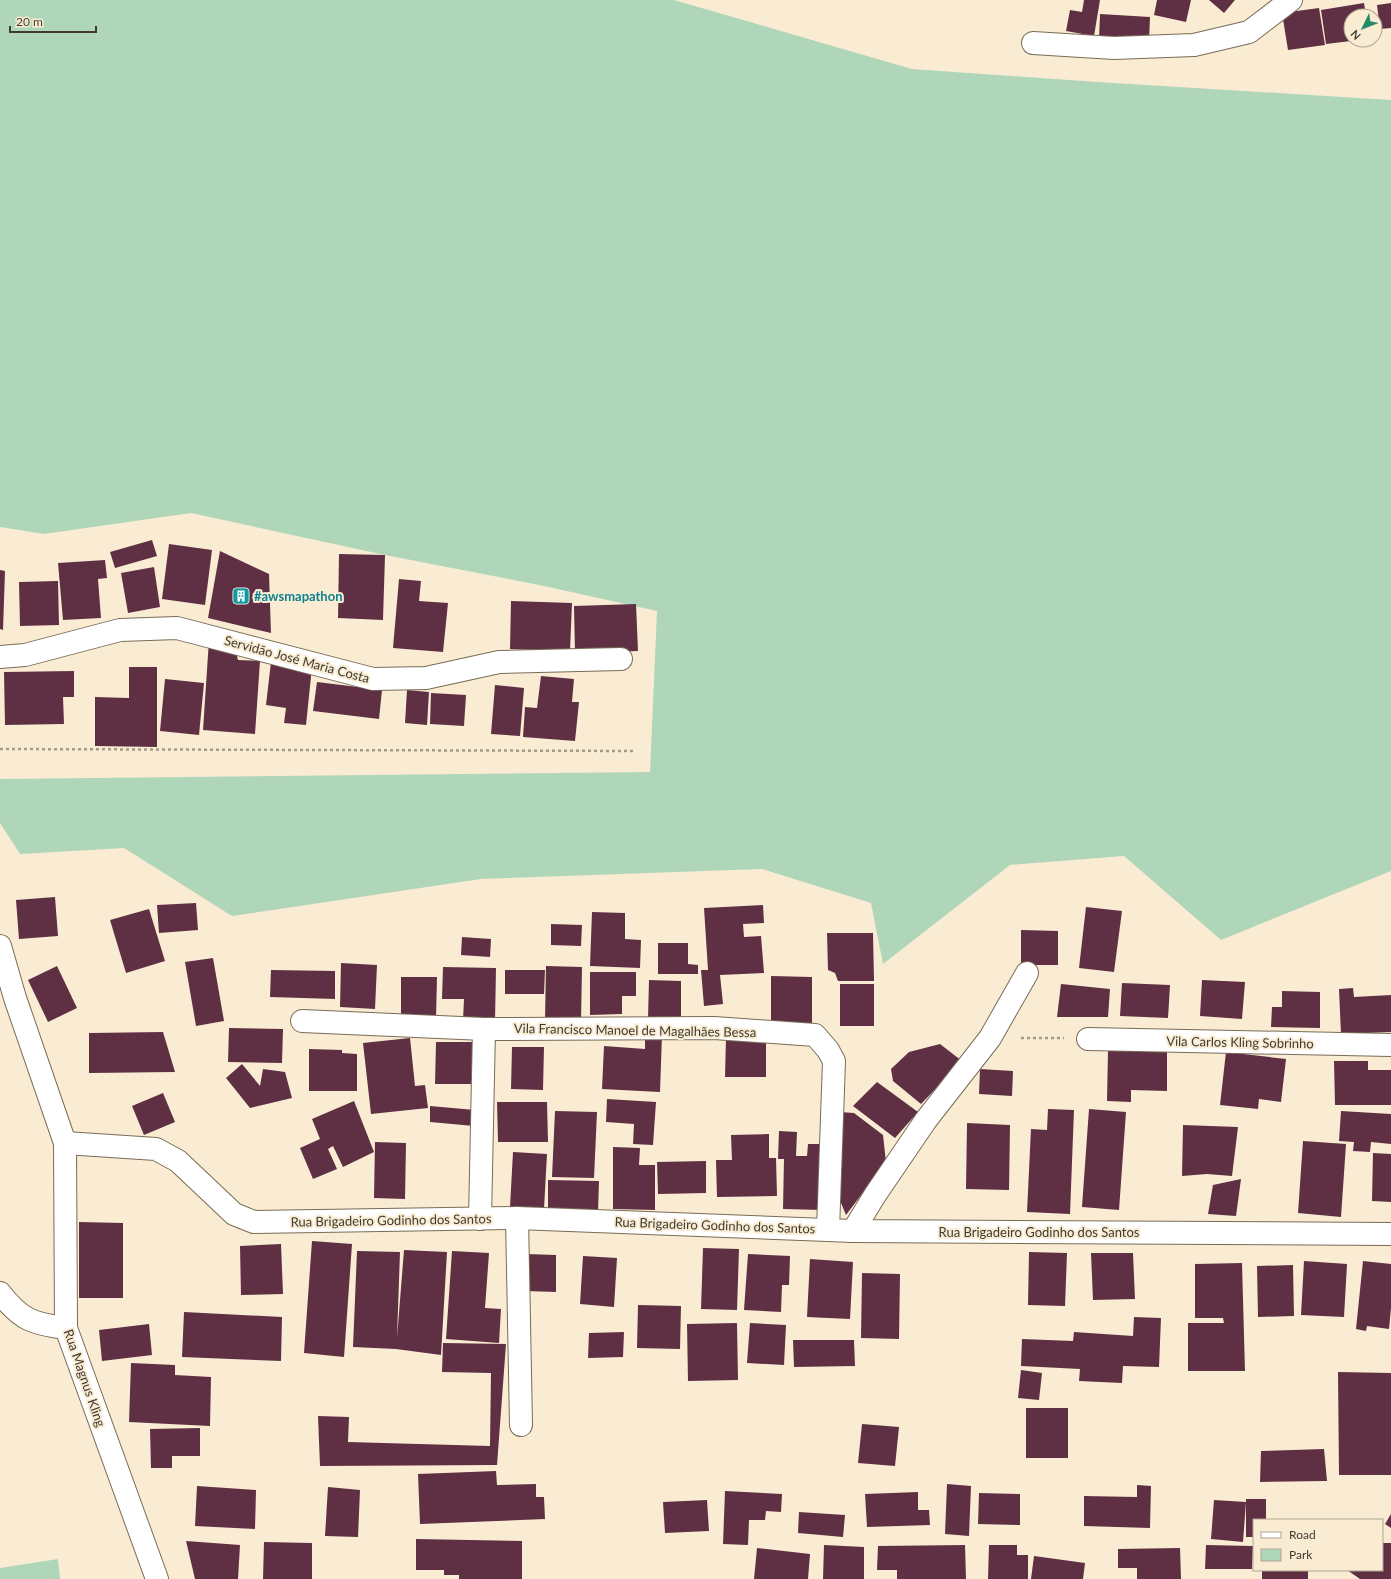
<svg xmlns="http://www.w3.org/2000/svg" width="1391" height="1579" viewBox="0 0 1391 1579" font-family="Lato,sans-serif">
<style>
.green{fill:#b0d6ba}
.building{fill:#5f3044}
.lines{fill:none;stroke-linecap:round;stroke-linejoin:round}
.minor-casing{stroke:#786c56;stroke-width:24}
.path{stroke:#a49a88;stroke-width:2.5;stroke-dasharray:3 3;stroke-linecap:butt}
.minor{stroke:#fff;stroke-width:22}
.labels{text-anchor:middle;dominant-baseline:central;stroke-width:4;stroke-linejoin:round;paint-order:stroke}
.culture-label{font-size:13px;font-weight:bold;fill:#0d838f;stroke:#faecd3;text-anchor:start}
.street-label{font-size:13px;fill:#3f3a30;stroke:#faecd3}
</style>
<rect width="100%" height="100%" fill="#faecd3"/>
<g class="green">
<path d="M0,0H674L912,69L1098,82L1391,100V871L1221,940L1124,856L1010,865L883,964L871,903L762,869L481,879L232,916L124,848L20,854L0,823V779L650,772L657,611L544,586L385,555L191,513L44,534L0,527Z"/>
<path d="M58,1559L60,1579H0V1568Z"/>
</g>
<g class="building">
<path d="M1084,0H1100L1094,36L1066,31L1070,10L1082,12Z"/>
<path d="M1157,0H1191L1186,22L1154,15Z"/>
<path d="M1209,0H1235L1224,13Z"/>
<path d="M1364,3L1366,16H1351V41L1326,44L1321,10Z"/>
<path d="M1391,3V28L1380,29L1377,5Z"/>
<path d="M1319,8L1325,45L1288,50L1282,13Z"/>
<path d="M1100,14L1150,17L1149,42L1099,39Z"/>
<path d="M152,540L157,556L115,568L110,552Z"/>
<path d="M169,544L212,550L205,605L162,599Z"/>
<path d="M220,551L269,574L271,633L208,618Z"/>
<path d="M339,554L385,555L383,620L338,618Z"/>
<path d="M105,560L107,578L98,579L101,618L63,620L58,563Z"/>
<path d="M154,567L160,607L128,613L121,573Z"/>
<path d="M0,570L5,571L3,630L0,629Z"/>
<path d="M399,579L421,581L419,601L448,603L443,652L393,648Z"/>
<path d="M58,581L59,625L20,626L19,582Z"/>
<path d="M511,601L572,603L570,651L510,649Z"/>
<path d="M636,604L638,651L575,653L574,606Z"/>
<path d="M209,640L236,652L238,660L260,661L255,734L203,730Z"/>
<path d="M271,662L312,667L306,725L284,723L286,708L266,705Z"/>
<path d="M129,667H157V747L95,746V697L129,698Z"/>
<path d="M74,671V697H63L64,724L5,725L4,672Z"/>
<path d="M541,676L574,679L572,702H579L575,741L523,737L525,707L537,708Z"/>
<path d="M165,679L204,683L199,735L160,731Z"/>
<path d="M317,682L382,690L379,719L313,711Z"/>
<path d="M495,685L524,688L520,736L491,734Z"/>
<path d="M407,690L429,692L427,725L405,723Z"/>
<path d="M431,693L466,695L464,726L430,724Z"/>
<path d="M55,897L58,936L19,939L16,900Z"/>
<path d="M196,903L198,930L159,933L157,905Z"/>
<path d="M763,905L764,923L743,924L744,937L761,936L764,973L720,975L723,1004L704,1006L701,970H708L704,908Z"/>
<path d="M1086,907L1122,911L1114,972L1079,968Z"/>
<path d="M149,909L165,961L126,973L110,920Z"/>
<path d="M592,912L625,913V939L641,940L640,968L590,966Z"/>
<path d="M551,924L582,925L581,946L551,945Z"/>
<path d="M1021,930L1058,931V965H1021Z"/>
<path d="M827,933H873L874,981H838L835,973L828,970Z"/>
<path d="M462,937L491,939L490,957L461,955Z"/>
<path d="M658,943H688V964L698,965V974H658Z"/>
<path d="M213,958L224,1021L196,1026L185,962Z"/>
<path d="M341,963L377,965L375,1009L340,1007Z"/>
<path d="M57,966L77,1008L48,1022L28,980Z"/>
<path d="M546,966L582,967L581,1022L545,1021Z"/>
<path d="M443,967L496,968L495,1022L463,1021L464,999H442Z"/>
<path d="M271,970L335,971V999L270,997Z"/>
<path d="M505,970H545L544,994H505Z"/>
<path d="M590,972H636V996H622V1014L590,1015Z"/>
<path d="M771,976L812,977V1029L771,1028Z"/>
<path d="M401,977H437L436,1019L401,1018Z"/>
<path d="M649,980L681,981V1020L648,1019Z"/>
<path d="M1202,980L1245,982L1242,1019L1200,1016Z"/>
<path d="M1122,983L1170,985L1168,1018L1120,1016Z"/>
<rect x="840" y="984" width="34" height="42"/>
<path d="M1061,984L1110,989L1108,1017H1057Z"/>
<path d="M1353,988L1354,997L1391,995V1032L1341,1034L1339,989Z"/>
<path d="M1282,991L1320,992V1028L1271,1027L1272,1007H1282Z"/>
<path d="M229,1028L283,1029L282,1063L228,1062Z"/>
<path d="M163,1032L175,1072L89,1073V1033Z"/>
<path d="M645,1034L662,1035L660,1092L602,1089L604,1046L645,1049Z"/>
<path d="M726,1037H766V1077H725Z"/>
<path d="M410,1038L415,1086L425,1085L428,1108L371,1114L363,1043Z"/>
<path d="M436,1042H473L471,1084H435Z"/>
<path d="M940,1044L962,1061L921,1104L893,1081L891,1069L909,1052Z"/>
<path d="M512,1047H544L543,1090L511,1089Z"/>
<path d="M309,1049L342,1050V1053L357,1054V1091H309Z"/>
<path d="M1108,1050L1167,1051V1091L1131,1090V1102L1107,1101Z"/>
<path d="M1226,1052L1286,1059L1281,1102L1259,1099L1258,1109L1220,1105Z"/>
<path d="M1334,1061H1368V1070H1391V1105H1335Z"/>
<path d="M242,1064L260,1086L263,1069L285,1072L292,1098L250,1108L226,1078Z"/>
<path d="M980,1069L1013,1071L1012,1096L979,1094Z"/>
<path d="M877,1082L918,1112L895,1138L853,1106Z"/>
<path d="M163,1093L175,1122L144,1135L132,1106Z"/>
<path d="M607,1099L656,1102L653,1145L633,1144L634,1124L606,1122Z"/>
<path d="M354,1101L374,1152L343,1167L333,1146L328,1149L337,1169L313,1179L300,1148L320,1139L312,1119Z"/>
<path d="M497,1102H547L548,1142H498Z"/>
<path d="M430,1106L475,1110L474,1126L430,1122Z"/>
<path d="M1048,1109L1074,1110L1070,1214L1027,1212L1031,1129L1047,1130Z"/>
<path d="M1089,1109L1126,1112L1119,1210L1082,1207Z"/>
<path d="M555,1111L597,1112L594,1178L552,1177Z"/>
<path d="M1341,1111L1391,1114V1144L1371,1142L1370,1152L1353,1151L1354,1142L1339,1141Z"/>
<path d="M840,1112L854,1113L883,1135L886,1162L846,1215L839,1198Z"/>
<path d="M967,1123L1010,1125L1009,1190L966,1189Z"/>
<path d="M1183,1125L1238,1127L1232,1176L1207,1174L1182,1176Z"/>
<path d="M779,1131L797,1132L796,1156H807L808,1144H822L823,1210L783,1209L784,1159H778Z"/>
<path d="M769,1134V1158H776L777,1196L717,1197L716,1160H732L731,1135Z"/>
<path d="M1303,1141L1346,1144L1341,1217L1298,1213Z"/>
<path d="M375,1142L406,1143L405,1199L374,1198Z"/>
<path d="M613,1147L640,1148L639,1165H655V1210L613,1209Z"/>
<path d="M513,1152L547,1154L544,1209L510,1207Z"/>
<path d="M1373,1153L1391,1154V1202L1372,1201Z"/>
<path d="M706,1161V1193L658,1194L657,1162Z"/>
<path d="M1241,1179L1236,1216L1208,1214L1213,1185Z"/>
<path d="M548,1180L599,1181L598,1212L548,1211Z"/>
<path d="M79,1222L123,1223V1298H79Z"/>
<path d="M312,1241L352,1244L344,1357L304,1353Z"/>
<path d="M281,1244L283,1294L241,1295L240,1246Z"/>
<path d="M703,1248L739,1249L737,1310L701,1309Z"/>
<path d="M404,1250L447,1252L441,1355L396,1349L353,1347L357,1251L400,1252L397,1338Z"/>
<path d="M452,1251L489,1253L485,1308L501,1309L499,1343L446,1339Z"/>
<path d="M1029,1252L1067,1253L1065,1306L1028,1305Z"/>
<path d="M1091,1253H1133L1135,1299L1093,1300Z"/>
<path d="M526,1254L556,1255V1292L525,1291Z"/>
<path d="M748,1254L790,1256L789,1285H782L781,1312L744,1310Z"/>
<path d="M583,1256L617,1258L614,1307L580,1304Z"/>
<path d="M810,1259L853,1262L850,1319L807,1317Z"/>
<path d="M1304,1261L1347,1264L1344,1317L1301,1315Z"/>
<path d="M1363,1261L1391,1264V1308L1389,1329L1367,1326L1366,1331L1356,1329Z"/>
<path d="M1242,1263L1245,1371H1188V1323H1224L1223,1318H1195V1264Z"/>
<path d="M1293,1265L1294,1316L1258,1317L1257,1266Z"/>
<path d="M862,1273L900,1274L899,1339L861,1338Z"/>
<path d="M638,1305L681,1306L680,1349L637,1348Z"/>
<path d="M184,1312L282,1317L281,1361L182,1357Z"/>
<path d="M1134,1317L1161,1318L1159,1367L1123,1366L1122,1383L1079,1381L1080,1369L1021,1366L1022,1339L1073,1341L1074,1332L1133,1336Z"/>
<path d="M737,1323L738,1380L688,1381L687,1324Z"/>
<path d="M750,1323L786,1325L784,1365L747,1363Z"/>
<path d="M149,1324L152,1355L102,1361L99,1330Z"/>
<path d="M624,1332L623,1357L588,1358L589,1333Z"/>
<path d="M793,1340H854L855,1366L794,1367Z"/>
<path d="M443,1343L506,1344L497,1465L320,1466L318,1416L349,1417L348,1442L490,1446L491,1373L442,1372Z"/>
<path d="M131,1363L175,1365V1375L211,1377L210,1426L129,1422Z"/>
<path d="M1021,1370L1042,1373L1039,1400L1018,1398Z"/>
<path d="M1338,1372L1391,1373V1475H1339Z"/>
<rect x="1026" y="1408" width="42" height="50"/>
<path d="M862,1424L899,1427L895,1466L858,1463Z"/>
<path d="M200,1428V1456H172V1468H151L150,1429Z"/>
<path d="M1324,1449L1327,1481L1260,1482L1261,1451Z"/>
<path d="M496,1471L497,1485L536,1484V1497H544L545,1519L420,1524L418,1474Z"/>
<path d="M947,1484L971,1486L969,1536L945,1534Z"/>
<path d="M1137,1485L1151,1486L1150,1528L1084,1526V1496L1137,1497Z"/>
<path d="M197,1486L256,1490L255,1529L195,1526Z"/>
<path d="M328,1487L360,1490L358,1537L325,1536Z"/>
<path d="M725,1491L782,1494L781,1512L766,1511L765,1520H749L748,1545L723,1544Z"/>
<path d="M918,1492V1510H929L930,1525L867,1527L865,1494Z"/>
<path d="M979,1493L1020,1494V1525L978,1524Z"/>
<path d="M1246,1499H1266V1520H1254V1537H1246Z"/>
<path d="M707,1500L709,1531L665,1533L663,1502Z"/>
<path d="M1214,1500L1246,1502L1243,1542L1211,1539Z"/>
<path d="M799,1512L845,1515L843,1537L798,1533Z"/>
<path d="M1391,1514V1528L1385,1524Z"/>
<path d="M416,1539L522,1541V1579H459V1575H444V1570H416Z"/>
<path d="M186,1541L240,1545L238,1579H195Z"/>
<path d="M264,1542L312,1543V1579H263Z"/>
<path d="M1382,1543H1391V1579H1360L1347,1570H1382Z"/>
<path d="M824,1545L864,1547V1579H823Z"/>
<path d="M965,1545L966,1579H897V1570H877L878,1546Z"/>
<path d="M989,1545H1017V1555H1028V1579H988Z"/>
<path d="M1206,1545L1253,1546L1252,1569H1205Z"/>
<path d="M757,1548L810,1554L808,1579H754Z"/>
<path d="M1180,1548L1181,1579H1137V1568H1118V1549Z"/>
<path d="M1034,1556L1085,1563L1083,1579H1031Z"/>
<rect x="1262" y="1570" width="46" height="9"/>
</g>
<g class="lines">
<g class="minor-casing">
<g id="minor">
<path d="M1033,43L1114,48L1194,45L1249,32L1291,0"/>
<path d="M0,657L25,655L120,630L177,628L373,679L426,678L499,662L621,659"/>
<path d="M0,946L15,998L65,1143L66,1328L157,1579"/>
<path d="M302,1021L484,1029L714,1028L815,1035L828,1050L834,1061L828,1230"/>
<path d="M1088,1039L1391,1045"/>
<path d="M65,1143L156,1149L178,1161L234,1214L254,1222L517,1218L853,1231L1391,1234"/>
<path d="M517,1218L521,1425"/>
<path d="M480,1219L484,1029"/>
<path d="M853,1231L875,1195L926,1120L990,1038L1027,973"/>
<path d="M0,1293C21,1320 33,1324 66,1328"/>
</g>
</g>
<g class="path">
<path d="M0,749L634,751"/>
<path d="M1021,1038H1064"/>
</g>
<use href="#minor" class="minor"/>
</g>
<defs>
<g id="building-square" transform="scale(0.9)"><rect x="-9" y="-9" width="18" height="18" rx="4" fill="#0f9aa8" stroke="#faecd3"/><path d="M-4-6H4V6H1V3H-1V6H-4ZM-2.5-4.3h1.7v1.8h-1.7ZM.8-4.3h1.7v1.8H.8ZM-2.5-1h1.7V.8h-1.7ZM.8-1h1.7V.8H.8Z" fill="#fff"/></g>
</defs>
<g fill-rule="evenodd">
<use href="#building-square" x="241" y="596"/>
</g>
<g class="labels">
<g class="culture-label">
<text x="254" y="596">#awsmapathon</text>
</g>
<g class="street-label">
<text transform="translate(297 659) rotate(15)">Servidão José Maria Costa</text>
<text transform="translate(635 1030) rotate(1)">Vila Francisco Manoel de Magalhães Bessa</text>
<text transform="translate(1240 1042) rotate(1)">Vila Carlos Kling Sobrinho</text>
<text transform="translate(391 1220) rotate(-1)">Rua Brigadeiro Godinho dos Santos</text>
<text transform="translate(715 1225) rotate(2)">Rua Brigadeiro Godinho dos Santos</text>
<text x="1039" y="1232">Rua Brigadeiro Godinho dos Santos</text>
<text transform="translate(85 1378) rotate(71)">Rua Magnus Kling</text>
</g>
</g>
<rect x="1253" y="1519" width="130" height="52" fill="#faecd3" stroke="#afa592"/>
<rect x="1261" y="1532" width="20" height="6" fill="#ffffff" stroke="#afa592"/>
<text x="1289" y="1539" font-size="12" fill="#3f3a30">Road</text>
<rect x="1261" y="1549" width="20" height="12" fill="#b0d6ba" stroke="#afa592"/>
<text x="1289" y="1559" font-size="12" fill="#3f3a30">Park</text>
<g transform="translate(1363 28) rotate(227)"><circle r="19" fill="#faecd3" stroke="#afa592"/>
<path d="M0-3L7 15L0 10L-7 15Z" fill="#228c69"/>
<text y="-6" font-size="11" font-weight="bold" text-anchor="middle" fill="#3f3a30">N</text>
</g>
<path d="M10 26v6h86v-6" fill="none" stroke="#3f3a30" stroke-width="2"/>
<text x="16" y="26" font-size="12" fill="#3f3a30" stroke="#faecd3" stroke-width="3" paint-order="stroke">20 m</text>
</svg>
